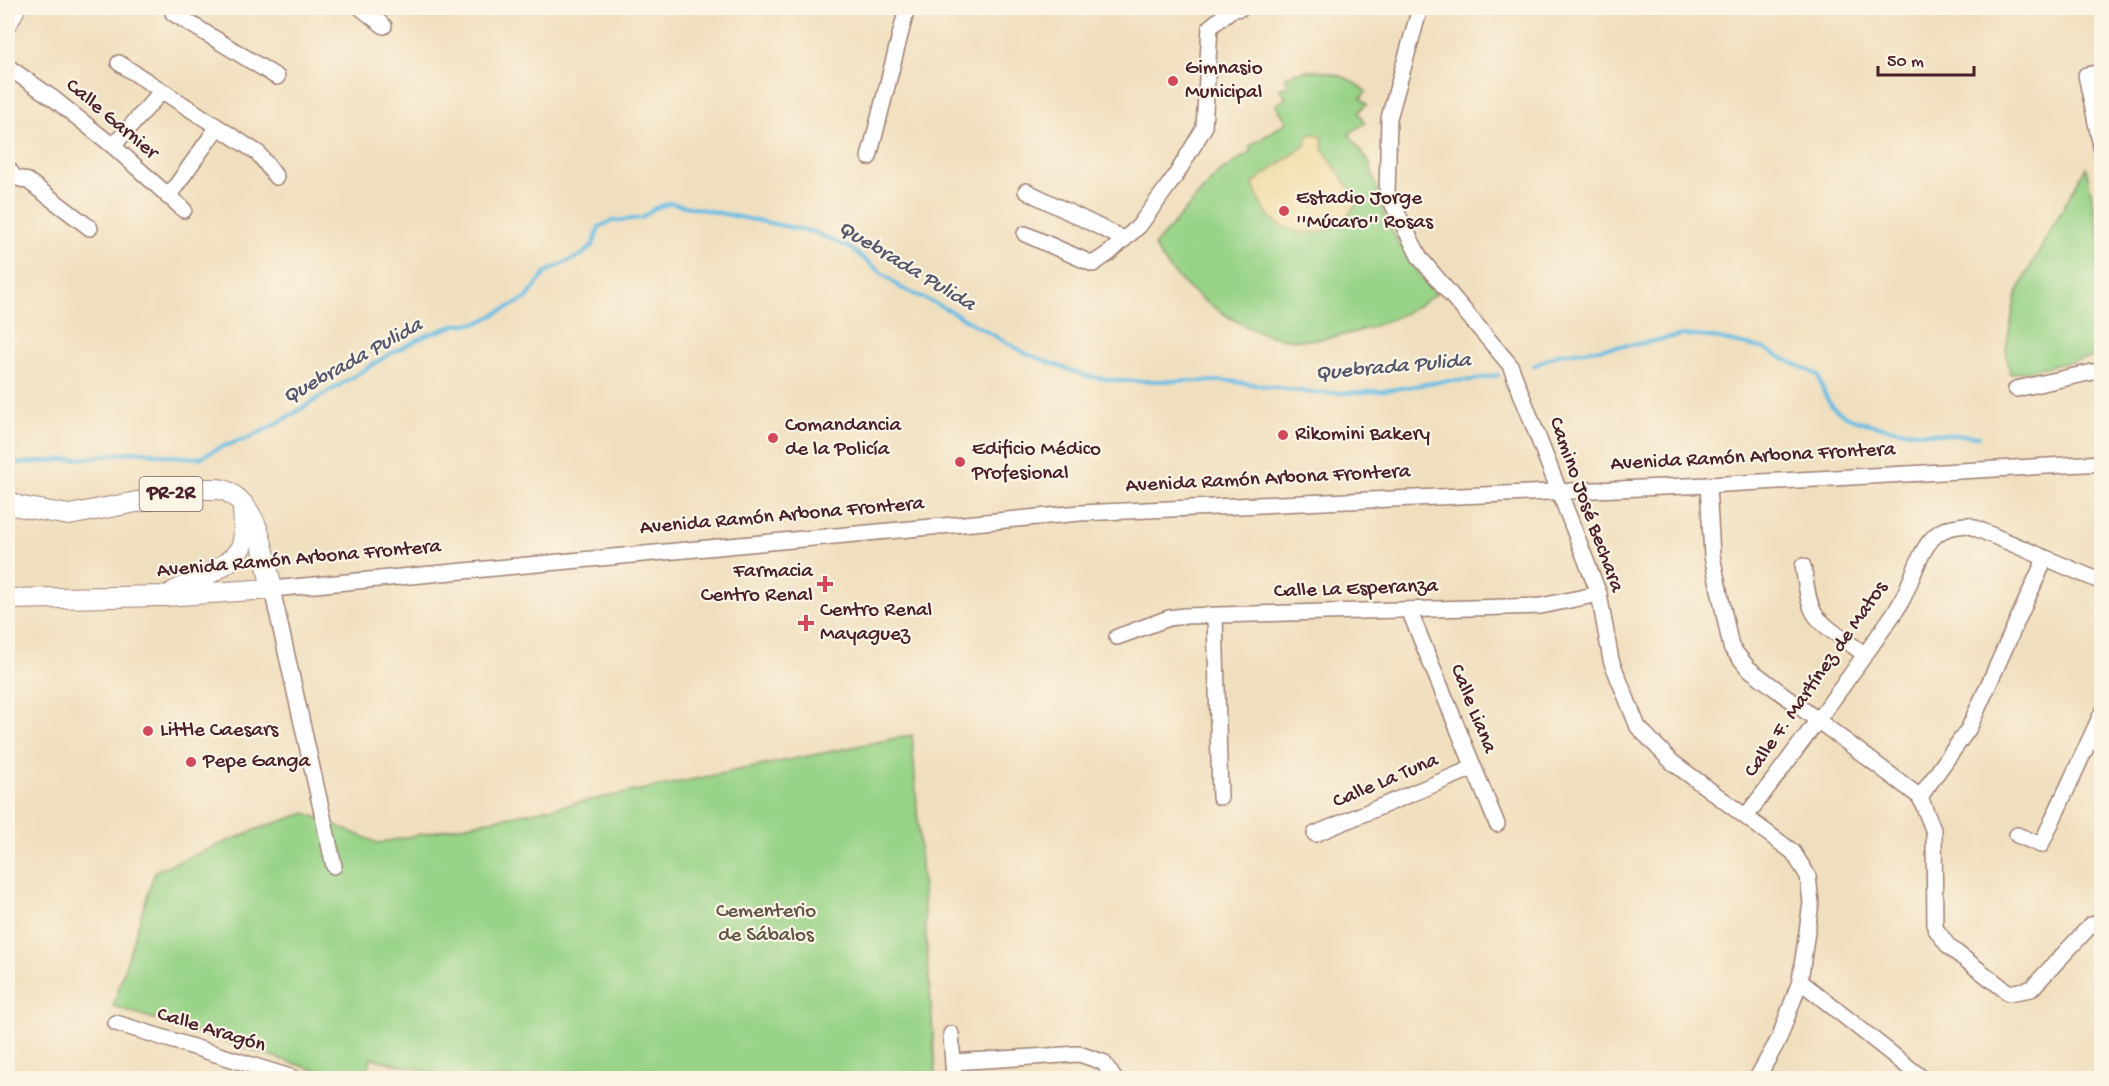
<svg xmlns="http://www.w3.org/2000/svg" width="2109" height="1086" viewBox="0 0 2109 1086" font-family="'Gochi Hand',sans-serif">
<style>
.green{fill:#98d387;stroke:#717959;stroke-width:1.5}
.sand{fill:#eeda9e;stroke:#9c7c64;stroke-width:1.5}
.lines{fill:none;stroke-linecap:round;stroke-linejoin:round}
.stream{stroke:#67bde3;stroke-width:4}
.minor-casing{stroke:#9d7f74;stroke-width:18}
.major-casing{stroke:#9d7f74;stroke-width:22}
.minor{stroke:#fff;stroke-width:15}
.major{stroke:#fff;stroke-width:20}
.poi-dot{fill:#d1495b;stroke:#fcf5e5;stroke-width:2}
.labels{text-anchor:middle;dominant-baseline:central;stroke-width:4.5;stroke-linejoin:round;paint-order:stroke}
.shield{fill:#fcf5e5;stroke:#7f5f63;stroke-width:1.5}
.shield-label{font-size:20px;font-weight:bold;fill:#4a1f2b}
.poi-label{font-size:21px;fill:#4a1f2b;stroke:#fcf5e5;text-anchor:start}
.street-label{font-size:21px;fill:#4a1f2b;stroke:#fcf5e5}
.park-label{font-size:21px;fill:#615547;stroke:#fcf5e5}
.water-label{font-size:22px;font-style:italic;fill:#54566b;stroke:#fcf5e5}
</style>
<rect width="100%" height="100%" fill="#fcf5e5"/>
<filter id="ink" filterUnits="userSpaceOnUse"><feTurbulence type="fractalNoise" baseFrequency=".0167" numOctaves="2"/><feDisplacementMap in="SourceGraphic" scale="12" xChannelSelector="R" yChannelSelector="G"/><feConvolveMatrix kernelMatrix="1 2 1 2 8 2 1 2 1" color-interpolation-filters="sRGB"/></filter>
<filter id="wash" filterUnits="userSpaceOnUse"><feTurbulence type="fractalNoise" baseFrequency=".008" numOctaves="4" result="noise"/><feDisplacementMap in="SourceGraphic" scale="24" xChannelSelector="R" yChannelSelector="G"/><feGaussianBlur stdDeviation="1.35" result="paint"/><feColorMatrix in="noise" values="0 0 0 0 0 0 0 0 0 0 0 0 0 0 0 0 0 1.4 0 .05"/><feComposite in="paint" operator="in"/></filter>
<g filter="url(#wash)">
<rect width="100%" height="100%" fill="#f0dfbe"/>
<g class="green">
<path d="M1318,70C1336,74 1353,78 1366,92L1361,98L1367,105L1358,112L1365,123L1349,134L1370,164L1386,221L1415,268L1436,294C1414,310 1389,322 1362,330C1336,338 1309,343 1281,338C1245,332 1193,297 1170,269C1164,262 1159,254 1154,246L1217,174L1252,151L1249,147L1287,122L1276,105L1286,98L1280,89L1289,84L1285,77L1296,72Z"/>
<path d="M2086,167L2101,244V356L2010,374L2006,349L2016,296L2026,275Z"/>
<path d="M912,735L936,1078H454L371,1058L367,1078H340L113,1006L155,871L260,828L306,813L378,843Z"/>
</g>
<path class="sand" d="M1313,134C1321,134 1325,140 1322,148L1358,201C1350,213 1341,226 1327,230C1309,236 1283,231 1270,217C1261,208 1257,194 1253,183L1306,145L1307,138Z"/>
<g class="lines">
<g class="stream">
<path d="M1534,366L1558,354L1638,344L1683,335L1709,337L1762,348L1818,375C1822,388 1825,399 1834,408C1860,432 1944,435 1979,436"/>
<path d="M8,464L89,458L137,451L169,456L200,458L221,447L251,437L283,420L390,354L425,336L456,325L478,323L527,298L546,272L583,254L593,245L599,227L612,221L642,218L655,208L670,203L814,232L850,248L901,288L943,307L1027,354L1086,376L1120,381H1230L1313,393H1349L1383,391L1445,381L1473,380L1498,375"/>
</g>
</g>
</g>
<g filter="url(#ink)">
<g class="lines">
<g class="minor-casing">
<g id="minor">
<path d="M175,8L173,13L277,77"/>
<path d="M361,8L384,26"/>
<path d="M1420,8L1389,118L1387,193L1420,258L1510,365L1599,594L1611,660L1638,727L1672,762L1793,852L1808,876L1811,903L1800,981L1779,1039L1757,1078"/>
<path d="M119,63L258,153L276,177"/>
<path d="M8,67L54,99L113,146L184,210"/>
<path d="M2102,72L2086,75L2102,151"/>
<path d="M113,146L161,92"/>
<path d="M869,157L907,8"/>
<path d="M8,168L14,177L28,181L90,228"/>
<path d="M1026,191L1124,239"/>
<path d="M168,197L217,128"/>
<path d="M1025,234L1093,264L1109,253L1139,226L1176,175L1204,128L1210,27L1231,10L1241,8"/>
<path d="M2016,389L2102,370"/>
<path d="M1708,485L1712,556L1731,647L1748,668L1920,797L1934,832L1935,928L1949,947L2009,993L2031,989L2091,925L2102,922"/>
<path d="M1803,566C1806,581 1807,603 1816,616C1828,631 1849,642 1864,654"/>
<path d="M1409,610L1497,824"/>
<path d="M1215,616L1220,797"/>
<path d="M1117,637L1169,618L1184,616L1541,606L1599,594"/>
<path d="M1920,797L1969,728L2045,559"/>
<path d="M1746,816C1798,748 1848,680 1897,609C1910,590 1916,557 1931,540C1941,528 1953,526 1968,525L2102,582"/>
<path d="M1315,834L1473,768"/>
<path d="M2017,835L2041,845L2102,713"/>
<path d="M334,866L272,589L1080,513L1708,485L2102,463"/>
<path d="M1800,981L1922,1078"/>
<path d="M116,1023L293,1078"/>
<path d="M951,1034L954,1078"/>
<path d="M953,1062L1079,1054L1103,1062L1114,1078"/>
</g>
</g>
<g class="major-casing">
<g id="major">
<path d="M8,22L15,8"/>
<path d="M8,501L17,506L69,515L204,489C211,489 222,488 228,492C261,510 264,556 272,589L164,596L8,599"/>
<path d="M173,592C192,582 239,564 243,541C245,530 243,516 243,504"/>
</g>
</g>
<use href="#minor" class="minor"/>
<use href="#major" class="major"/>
</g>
</g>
<g class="poi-dot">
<circle cx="1173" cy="81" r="6"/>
<circle cx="1284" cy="211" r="6"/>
<circle cx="1283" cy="435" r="6"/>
<circle cx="773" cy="438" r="6"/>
<circle cx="960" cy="462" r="6"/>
<path d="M822 575h6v6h6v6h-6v6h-6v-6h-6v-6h6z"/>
<path d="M803 614h6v6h6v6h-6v6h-6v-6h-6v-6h6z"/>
<circle cx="148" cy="731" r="6"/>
<circle cx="191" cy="762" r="6"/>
</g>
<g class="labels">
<rect class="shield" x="139.5" y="477" width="63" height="34" rx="4.5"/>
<g class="shield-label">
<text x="171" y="494">PR-2R</text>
</g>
<g class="poi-label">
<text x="1185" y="69">Gimnasio<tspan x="1185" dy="24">Municipal</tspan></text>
<text x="1296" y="199">Estadio Jorge<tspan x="1296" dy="24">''Múcaro'' Rosas</tspan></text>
<text x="785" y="426">Comandancia<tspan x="785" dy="24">de la Policía</tspan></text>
<text x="1295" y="435">Rikomini Bakery</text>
<text x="972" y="450">Edificio Médico<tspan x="972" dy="24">Profesional</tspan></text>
<text x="813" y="572" text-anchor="end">Farmacia<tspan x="813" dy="24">Centro Renal</tspan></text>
<text x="820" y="611">Centro Renal<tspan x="820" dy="24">Mayaguez</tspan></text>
<text x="160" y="731">Little Caesars</text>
<text x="203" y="762">Pepe Ganga</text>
</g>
<g class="street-label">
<text transform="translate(111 120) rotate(40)">Calle Garnier</text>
<text transform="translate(1753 458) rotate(-3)">Avenida Ramón Arbona Frontera</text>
<text transform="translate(1268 480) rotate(-3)">Avenida Ramón Arbona Frontera</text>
<text transform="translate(1585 505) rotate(70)">Camino José Bechara</text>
<text transform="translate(782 517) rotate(-5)">Avenida Ramón Arbona Frontera</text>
<text transform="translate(299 560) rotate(-5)">Avenida Ramón Arbona Frontera</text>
<text transform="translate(1356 590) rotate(-2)">Calle La Esperanza</text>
<text transform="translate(1817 680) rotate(-55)">Calle F. Martínez de Matos</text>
<text transform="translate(1472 709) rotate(68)">Calle Liana</text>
<text transform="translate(1386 782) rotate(-23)">Calle La Tuna</text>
<text transform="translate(211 1031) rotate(17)">Calle Aragón</text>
</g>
<g class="park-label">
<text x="766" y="912">Cementerio<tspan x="766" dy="24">de Sábalos</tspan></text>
</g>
<g class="water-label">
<text transform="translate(906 267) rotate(31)">Quebrada Pulida</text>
<text transform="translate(353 362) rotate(-29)">Quebrada Pulida</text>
<text transform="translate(1393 368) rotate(-5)">Quebrada Pulida</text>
</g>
</g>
<rect width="2109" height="1086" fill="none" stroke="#fcf5e5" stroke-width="30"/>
<path d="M1878 66v9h96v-9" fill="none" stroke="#4a1f2b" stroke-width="3"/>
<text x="1887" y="66" font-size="18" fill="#4a1f2b" stroke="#fcf5e5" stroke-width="4.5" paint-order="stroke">50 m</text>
</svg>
